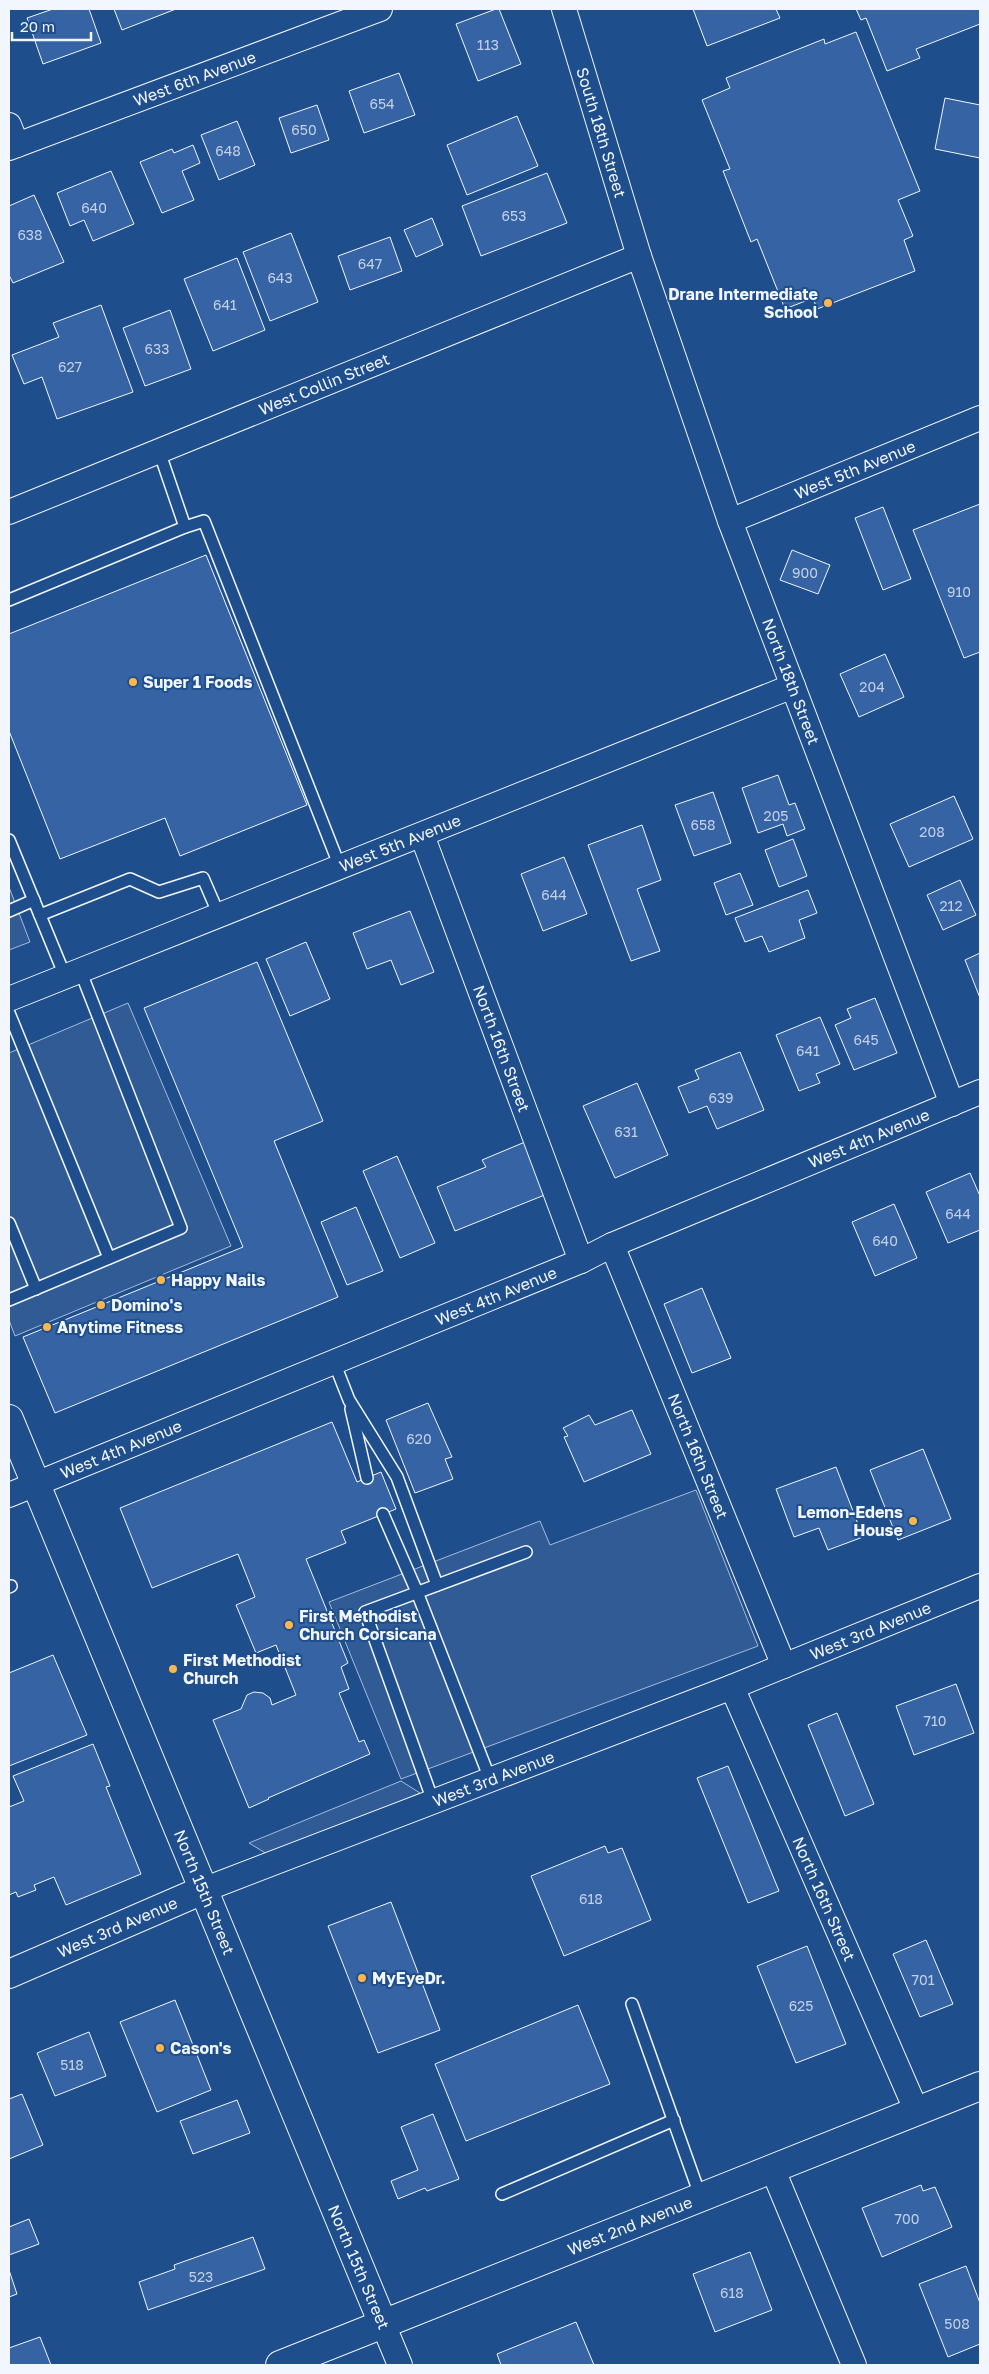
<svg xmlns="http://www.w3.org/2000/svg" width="989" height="2374" viewBox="0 0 989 2374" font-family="'Golos Text',sans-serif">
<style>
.parking{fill:#305b95;stroke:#a8bbd7}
.building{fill:#3563a3;stroke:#f2f6ff}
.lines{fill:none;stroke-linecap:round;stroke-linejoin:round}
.service-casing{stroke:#f2f6ff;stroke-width:14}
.minor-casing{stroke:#f2f6ff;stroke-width:26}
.tertiary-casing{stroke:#f2f6ff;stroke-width:30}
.secondary-casing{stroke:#f2f6ff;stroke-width:30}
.primary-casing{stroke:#f2f6ff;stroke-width:30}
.service{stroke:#1f4e8c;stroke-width:11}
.minor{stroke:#1f4e8c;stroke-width:24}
.tertiary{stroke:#1f4e8c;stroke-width:28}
.secondary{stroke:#1f4e8c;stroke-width:28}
.primary{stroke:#1f4e8c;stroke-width:28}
.poi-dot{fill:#ffb74d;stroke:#1f4e8c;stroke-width:2}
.labels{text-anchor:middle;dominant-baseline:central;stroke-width:4;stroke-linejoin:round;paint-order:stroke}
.number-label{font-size:14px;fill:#c3d1e8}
.street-label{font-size:16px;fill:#f2f6ff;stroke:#1f4e8c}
.poi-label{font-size:16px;font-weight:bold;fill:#f2f6ff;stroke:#1f4e8c;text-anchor:start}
</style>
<rect width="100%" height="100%" fill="#1f4e8c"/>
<g class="parking">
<path d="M9,887L30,942L9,950Z"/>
<path d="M128,1003L231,1246L15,1336L9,1320V1053Z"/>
<path d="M696,1490L758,1646L401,1779L329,1602L540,1521L550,1545Z"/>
<path d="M401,1781L420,1793L272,1857L249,1843Z"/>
</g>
<g class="building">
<path d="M53,9H89L101,43L43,64L27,18Z"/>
<path d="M114,9H176L122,30Z"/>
<path d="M496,9H499L521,64L478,81L456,24Z"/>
<path d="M693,9H776L780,18L707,46Z"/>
<path d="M856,9H980V24L916,49L920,58L887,71L866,18L861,20Z"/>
<path d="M856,32L920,191L898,200L913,236L904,240L915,271L817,309L813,298L785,309L757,239L751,242L723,171L730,169L702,100L730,88L726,78L824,39L825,44Z"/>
<path d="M399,73L415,115L364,133L349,91Z"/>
<path d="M945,98L980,105V158L935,149Z"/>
<path d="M317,105L329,140L291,153L279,118Z"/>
<path d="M517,116L538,166L467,195L447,145Z"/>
<path d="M237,121L255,165L219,180L201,135Z"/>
<path d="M193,145L200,163L182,171L194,200L162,213L140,162L172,149L174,153Z"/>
<path d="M111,171L134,224L93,241L84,220L70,226L57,193Z"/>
<path d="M547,173L567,223L481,256L462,206Z"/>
<path d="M34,195L64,262L13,283L9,275V206Z"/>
<path d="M432,218L443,245L416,257L404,230Z"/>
<path d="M291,233L318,302L270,321L243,252Z"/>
<path d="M390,237L402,271L350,290L338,256Z"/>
<path d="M237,258L265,330L213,351L184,279Z"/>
<path d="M101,305L133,392L57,419L42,377L24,384L12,355L59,337L53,323Z"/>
<path d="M170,310L191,369L145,386L123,328Z"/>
<path d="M980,504V652L964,658L913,530Z"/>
<path d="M883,507L911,579L883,590L855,518Z"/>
<path d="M792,550L830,565L818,594L780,580Z"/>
<path d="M206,555L307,805L180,856L165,818L60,859L9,731V634Z"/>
<path d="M885,654L904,697L859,717L840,674Z"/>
<path d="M778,775L789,805L795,803L805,829L787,836L783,824L758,833L742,788Z"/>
<path d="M713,792L731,843L694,856L675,805Z"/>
<path d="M954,796L973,839L909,867L890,824Z"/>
<path d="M642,825L661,880L637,889L660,951L631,961L588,845Z"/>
<path d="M793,839L807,876L779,887L765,850Z"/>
<path d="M564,857L587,914L543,931L521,874Z"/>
<path d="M740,873L753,905L726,915L714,883Z"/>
<path d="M960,880L976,915L943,930L927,895Z"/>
<path d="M808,890L817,913L799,920L805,938L769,952L762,936L745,942L735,918Z"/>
<path d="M410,911L434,972L401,985L391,960L367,969L353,933Z"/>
<path d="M306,942L330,999L290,1016L266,959Z"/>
<path d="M980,953V998L965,960Z"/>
<path d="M257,962L323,1121L274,1141L338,1297L55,1413L23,1337L243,1247L144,1008Z"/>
<path d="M875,998L897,1053L854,1070L835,1025L851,1018L847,1009Z"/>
<path d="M820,1017L840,1064L816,1074L820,1083L799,1091L776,1035Z"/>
<path d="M740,1052L764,1110L717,1129L707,1106L689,1113L678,1087L699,1079L695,1070Z"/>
<path d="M637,1083L668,1155L615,1178L583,1106Z"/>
<path d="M525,1142L547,1194L455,1231L437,1187L486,1167L482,1160Z"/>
<path d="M397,1156L435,1243L400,1258L363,1171Z"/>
<path d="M970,1173L980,1196V1230L948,1243L926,1192Z"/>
<path d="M894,1204L917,1258L875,1276L852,1222Z"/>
<path d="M356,1207L383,1271L347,1285L321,1222Z"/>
<path d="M702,1288L731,1358L692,1373L664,1304Z"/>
<path d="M428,1403L452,1457L445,1459L453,1479L415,1493L386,1420Z"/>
<path d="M632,1410L651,1454L584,1482L564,1437L568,1436L563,1428L589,1415L595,1425Z"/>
<path d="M332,1422L357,1482L381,1472L396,1509L341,1531L346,1543L306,1559L348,1663L341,1667L349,1689L339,1693L359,1742L364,1740L370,1754L268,1798L269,1799L249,1808L213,1720L241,1709L247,1695L254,1692L263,1693L270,1698L272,1705L296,1695L276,1645L256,1653L236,1605L255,1597L238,1554L152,1588L120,1508Z"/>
<path d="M923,1449L951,1519L898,1540L870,1470Z"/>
<path d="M836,1467L863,1537L828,1550L819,1528L794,1537L776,1489Z"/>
<path d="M53,1655L87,1735L9,1766V1673Z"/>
<path d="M956,1684L974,1733L914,1755L896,1706Z"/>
<path d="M837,1713L874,1804L845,1816L808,1725Z"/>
<path d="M93,1744L110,1786L106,1787L141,1874L66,1905L54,1877L34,1885L36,1890L18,1897L16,1892L9,1895V1807L24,1801L13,1776Z"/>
<path d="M728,1766L779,1891L748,1903L697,1778Z"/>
<path d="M605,1846L608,1853L622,1848L651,1920L564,1956L531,1876Z"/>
<path d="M391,1902L440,2030L378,2053L328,1926Z"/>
<path d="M926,1940L953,2004L920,2017L893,1954Z"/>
<path d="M807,1946L846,2044L796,2063L757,1966Z"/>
<path d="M175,2000L211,2090L157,2112L120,2022Z"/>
<path d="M578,2005L610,2084L466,2141L435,2064Z"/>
<path d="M89,2032L106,2076L55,2096L37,2053Z"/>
<path d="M22,2094L43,2145L9,2159V2099Z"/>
<path d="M237,2100L250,2133L193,2154L180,2121Z"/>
<path d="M433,2114L459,2179L427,2191L425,2188L398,2199L391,2181L418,2170L401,2127Z"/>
<path d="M921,2185L923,2191L935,2187L952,2227L882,2257L862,2208Z"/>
<path d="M29,2219L39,2244L9,2255V2227Z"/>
<path d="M253,2237L265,2269L148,2310L139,2282L175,2269L174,2265Z"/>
<path d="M750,2252L772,2310L715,2332L693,2274Z"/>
<path d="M966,2266L980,2303V2344L948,2357L919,2284Z"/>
<path d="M9,2270L17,2294L9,2297Z"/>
<path d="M576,2322L594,2365H501L497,2354Z"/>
<path d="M40,2337L51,2365H9V2348Z"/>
</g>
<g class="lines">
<g class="service-casing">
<g id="service">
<path d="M185,527L204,521L340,867"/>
<path d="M9,600L185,527L159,451"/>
<path d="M9,840L65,976"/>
<path d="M9,911L34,900"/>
<path d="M40,915L130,879L159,892L203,878L219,915"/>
<path d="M9,1013L109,1258"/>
<path d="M9,1223L36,1289"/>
<path d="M9,1300L181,1228L80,970"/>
<path d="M334,1362L349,1400L397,1477L437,1585"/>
<path d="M351,1409L367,1478"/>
<path d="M383,1514L417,1592L490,1779"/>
<path d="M9,1587L11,1586"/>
<path d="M433,1801L365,1612L526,1552"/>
<path d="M632,2004L701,2198"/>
<path d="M502,2194L674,2120"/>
</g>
</g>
<g class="minor-casing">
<g id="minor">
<path id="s1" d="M564,9L639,256L730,521L952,1104"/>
<path d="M9,125L17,145"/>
<path id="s2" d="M9,148L380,9"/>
<path id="s3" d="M9,512L639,256"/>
<path id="s4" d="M730,521L980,418"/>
<path id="s5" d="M422,835L581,1261"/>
<path id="s6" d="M9,999L793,686"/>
<path id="s7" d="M612,1245L784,1666"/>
<path id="s8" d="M9,1495L581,1261L612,1245L980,1092"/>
<path id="s9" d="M732,1687L917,2112"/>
<path id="s10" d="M203,1890L732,1687L980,1586"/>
<path d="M773,2170L854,2365"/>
<path d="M383,2324L400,2365"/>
</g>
</g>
<g class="tertiary-casing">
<path id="tertiary" d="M280,2365L383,2324"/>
</g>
<g class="secondary-casing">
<g id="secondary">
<path id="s11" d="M9,1974L203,1890"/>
</g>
</g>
<g class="primary-casing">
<g id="primary">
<path id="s12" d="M9,1419L383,2324L980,2086"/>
</g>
</g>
<use href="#service" class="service"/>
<use href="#minor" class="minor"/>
<use href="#tertiary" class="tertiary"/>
<use href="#secondary" class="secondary"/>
<use href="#primary" class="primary"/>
</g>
<g class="poi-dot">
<circle cx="828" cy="303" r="5"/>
<circle cx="133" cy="682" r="5"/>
<circle cx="161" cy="1280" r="5"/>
<circle cx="101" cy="1305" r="5"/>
<circle cx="47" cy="1327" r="5"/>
<circle cx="913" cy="1521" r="5"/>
<circle cx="289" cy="1625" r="5"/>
<circle cx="173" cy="1669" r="5"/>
<circle cx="362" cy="1978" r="5"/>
<circle cx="160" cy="2048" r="5"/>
</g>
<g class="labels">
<g class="number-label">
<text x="488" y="44">113</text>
<text x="382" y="103">654</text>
<text x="304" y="129">650</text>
<text x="228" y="150">648</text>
<text x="94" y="207">640</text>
<text x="514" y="215">653</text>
<text x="30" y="234">638</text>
<text x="370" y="263">647</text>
<text x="280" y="277">643</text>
<text x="225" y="304">641</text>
<text x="157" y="348">633</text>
<text x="70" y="366">627</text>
<text x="805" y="572">900</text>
<text x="959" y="591">910</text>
<text x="872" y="686">204</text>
<text x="776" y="815">205</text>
<text x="703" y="824">658</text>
<text x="932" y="831">208</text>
<text x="554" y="894">644</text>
<text x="951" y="905">212</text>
<text x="866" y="1039">645</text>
<text x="808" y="1050">641</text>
<text x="721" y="1097">639</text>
<text x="626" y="1131">631</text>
<text x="958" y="1213">644</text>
<text x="885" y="1240">640</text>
<text x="419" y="1438">620</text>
<text x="935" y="1720">710</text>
<text x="591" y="1898">618</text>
<text x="923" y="1979">701</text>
<text x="801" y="2005">625</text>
<text x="72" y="2064">518</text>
<text x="907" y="2218">700</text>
<text x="201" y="2276">523</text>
<text x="732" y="2292">618</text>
<text x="957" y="2323">508</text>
</g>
<g class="street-label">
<text stroke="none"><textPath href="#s2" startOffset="198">West 6th Avenue</textPath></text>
<text stroke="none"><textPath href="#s1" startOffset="129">South 18th Street</textPath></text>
<text stroke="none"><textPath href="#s3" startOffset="340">West Collin Street</textPath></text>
<text stroke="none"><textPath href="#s4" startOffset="135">West 5th Avenue</textPath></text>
<text stroke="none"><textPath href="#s1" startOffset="710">North 18th Street</textPath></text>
<text stroke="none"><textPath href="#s6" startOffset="421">West 5th Avenue</textPath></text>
<text stroke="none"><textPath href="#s5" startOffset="228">North 16th Street</textPath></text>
<text stroke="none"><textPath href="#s8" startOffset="931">West 4th Avenue</textPath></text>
<text stroke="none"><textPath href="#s8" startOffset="526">West 4th Avenue</textPath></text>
<text stroke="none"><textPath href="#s8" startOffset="121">West 4th Avenue</textPath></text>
<text stroke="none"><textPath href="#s7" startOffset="228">North 16th Street</textPath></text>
<text stroke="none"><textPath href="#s10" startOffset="716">West 3rd Avenue</textPath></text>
<text stroke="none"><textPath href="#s10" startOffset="311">West 3rd Avenue</textPath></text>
<text stroke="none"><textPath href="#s12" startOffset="512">North 15th Street</textPath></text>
<text stroke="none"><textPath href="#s9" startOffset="231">North 16th Street</textPath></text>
<text stroke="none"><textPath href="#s11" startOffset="118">West 3rd Avenue</textPath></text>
<text stroke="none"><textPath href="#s12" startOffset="1245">West 2nd Avenue</textPath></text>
<text transform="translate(359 2267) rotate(67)">North 15th Street</text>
</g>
<g class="poi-label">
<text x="818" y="294" text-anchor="end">Drane Intermediate<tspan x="818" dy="18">School</tspan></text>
<text x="143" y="682">Super 1 Foods</text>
<text x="171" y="1280">Happy Nails</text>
<text x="111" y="1305">Domino's</text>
<text x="57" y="1327">Anytime Fitness</text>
<text x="903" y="1512" text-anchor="end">Lemon-Edens<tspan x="903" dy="18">House</tspan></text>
<text x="299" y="1616">First Methodist<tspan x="299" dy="18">Church Corsicana</tspan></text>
<text x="183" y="1660">First Methodist<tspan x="183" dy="18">Church</tspan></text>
<text x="372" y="1978">MyEyeDr.</text>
<text x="170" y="2048">Cason's</text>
</g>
</g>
<rect width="989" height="2374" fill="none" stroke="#f2f6ff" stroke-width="20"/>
<path d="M12 32v8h79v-8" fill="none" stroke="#f2f6ff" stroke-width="2.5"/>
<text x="20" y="32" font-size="15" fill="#f2f6ff" stroke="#1f4e8c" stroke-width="4" paint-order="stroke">20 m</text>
</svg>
